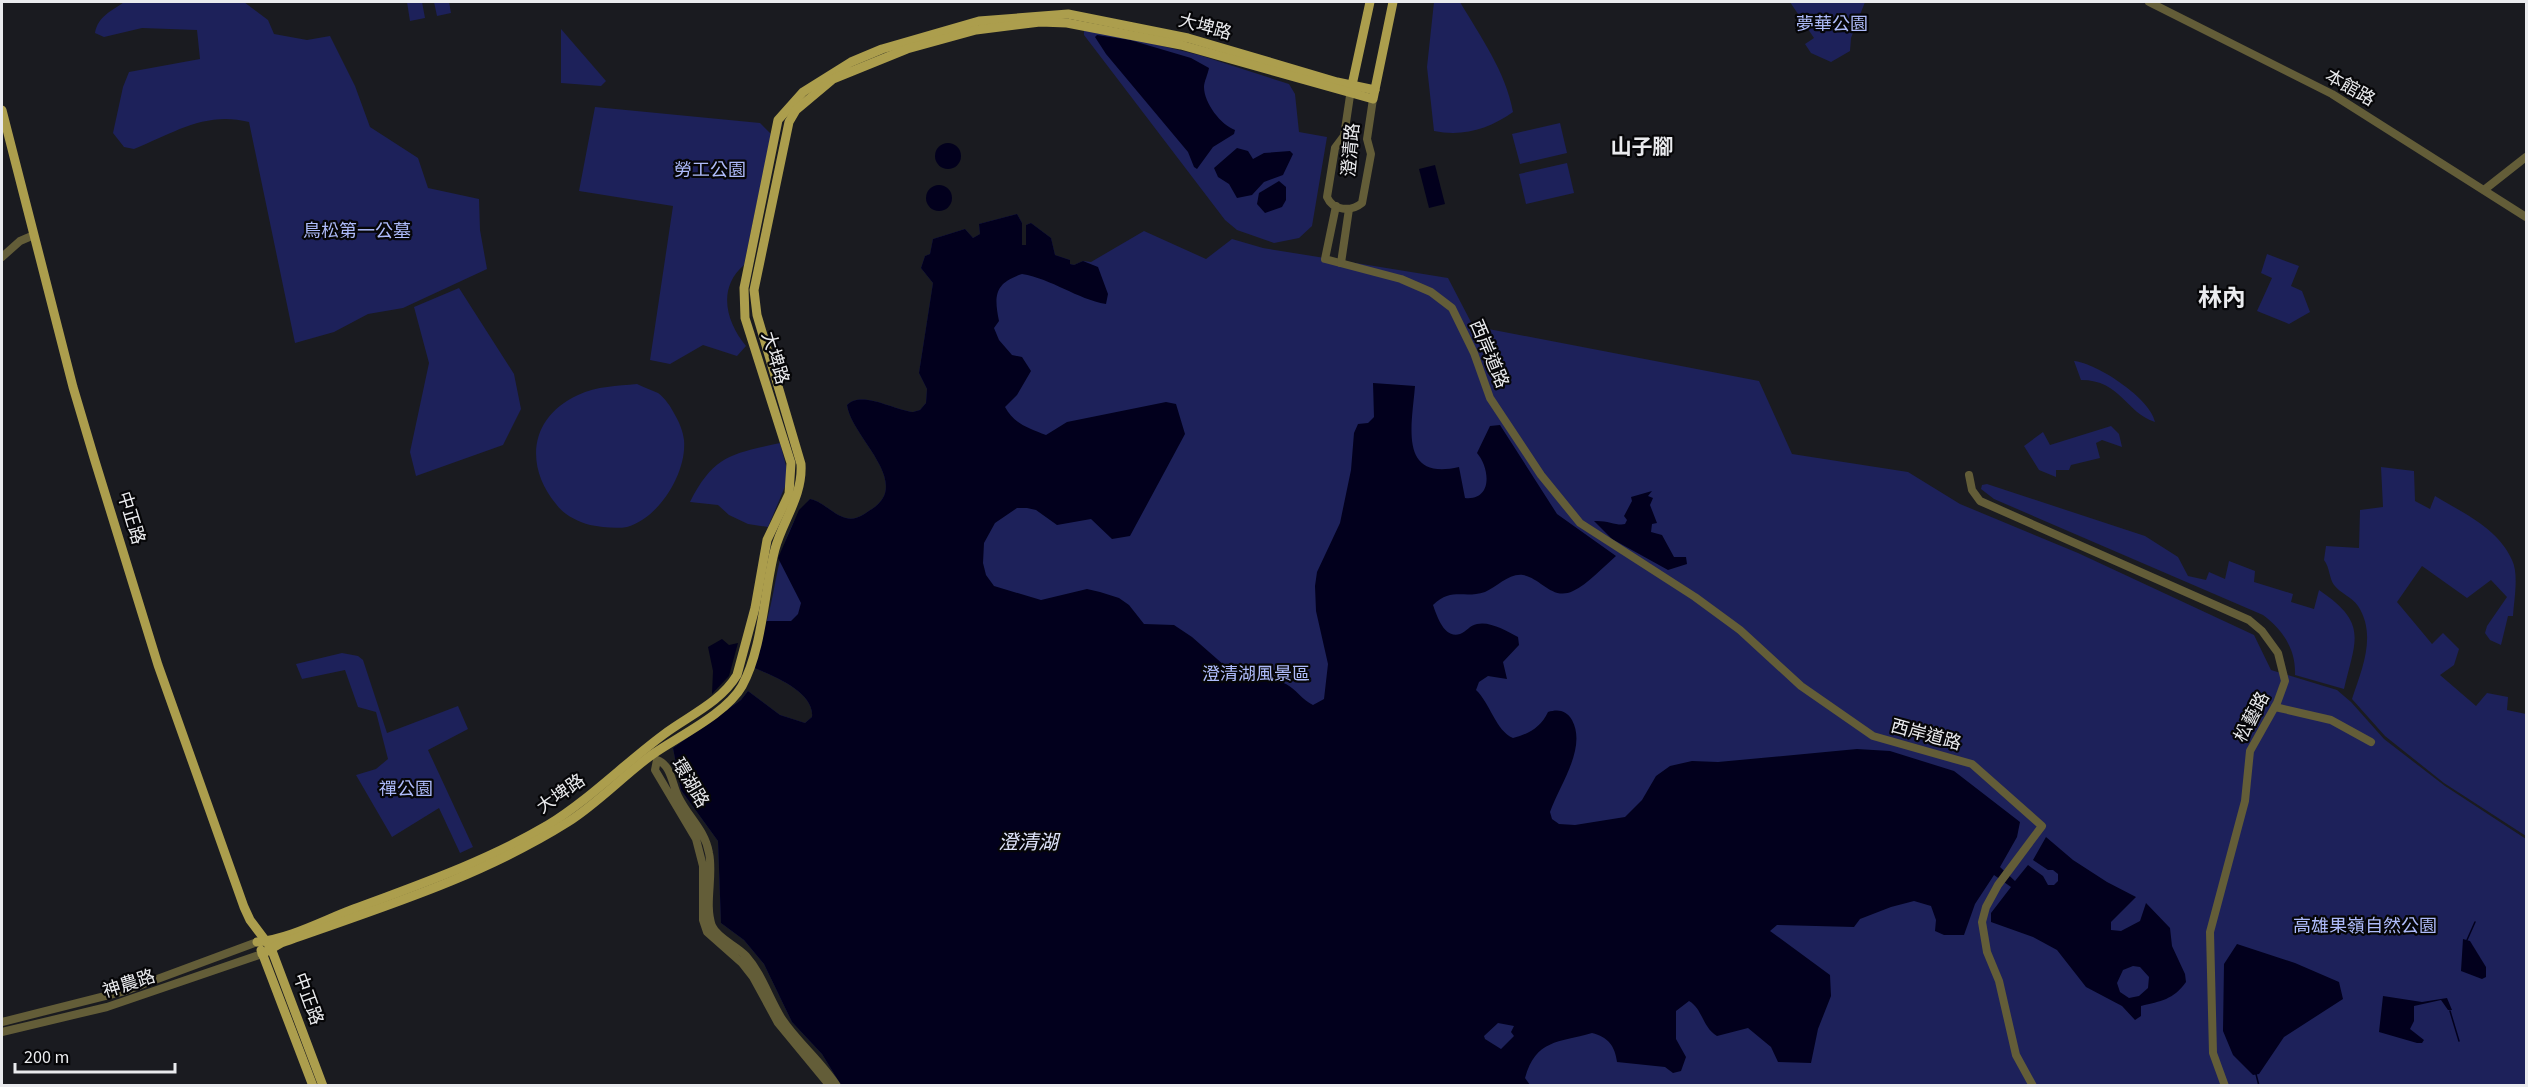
<svg xmlns="http://www.w3.org/2000/svg" width="2528" height="1087" viewBox="0 0 2528 1087" font-family="'Source Sans 3','Noto Sans TC',sans-serif">
<style>
.green{fill:#1d215a}
.water{fill:#02001d;fill-rule:evenodd}
.lines{fill:none;stroke-linecap:round;stroke-linejoin:round}
.stream{stroke:#02001d;stroke-width:1.5}
.minor{stroke:#635d38;stroke-width:8}
.major{stroke:#ac9e4d;stroke-width:9}
.labels{text-anchor:middle;dominant-baseline:central;stroke-width:4.5;stroke-linejoin:round;paint-order:stroke}
.park-label{font-size:18px;fill:#aebbfa;stroke:#060608}
.street-label{font-size:18px;fill:#eaebee;stroke:#060608}
.water-label{font-size:20px;font-style:italic;fill:#dee3f9;stroke:#060608}
.quarter-label{font-size:21px;font-weight:bold;fill:#eaebee;stroke:#060608}
.district-label{font-size:24px;font-weight:bold;fill:#eaebee;stroke:#060608}
</style>
<rect width="100%" height="100%" fill="#1a1b20"/>
<g class="green">
<path d="M124,2H244L268,20L274,34L307,40L330,36L355,86L370,127L418,158L428,188L479,199L480,230L487,269L403,308L368,314L334,332L295,343L249,122C205,111 174,133 134,149L124,147L113,133L123,87L129,72L200,59L197,30L142,28L104,37L95,33C98,16 112,11 124,2Z"/>
<path d="M407,2H422L425,18L410,21Z"/>
<path d="M434,2H449L451,13L437,16Z"/>
<path d="M1434,2H1460C1480,36 1506,72 1513,112C1489,129 1463,137 1434,131L1427,67Z"/>
<path d="M1790,2H1865L1851,38L1850,51L1831,62L1811,53L1805,44L1814,38Z"/>
<path d="M1089,28L1199,55L1289,84L1295,94L1299,132L1327,137L1312,226L1299,238L1274,243L1237,230L1225,220L1084,35V31Z"/>
<path d="M561,29L606,81L601,86L561,83Z"/>
<path d="M595,107L760,123L771,134L744,265C717,288 726,322 746,346L737,356L703,345L670,364L650,360L673,206L579,191Z"/>
<path d="M1560,123L1567,153L1520,164L1512,134Z"/>
<path d="M1567,163L1574,193L1526,204L1519,174Z"/>
<path d="M1017,214L1022,223V245H1026V225L1031,223L1051,238L1055,255L1070,260V264L1074,265L1083,261L1091,262L1144,231L1206,259L1232,239L1263,248L1448,278L1473,326L1759,381L1792,454L1908,472L1960,504L2078,553L2254,635L2271,670L2337,690L2351,702L2384,739L2445,786L2526,839V1085H841L822,1054L792,1022L764,964L744,940L721,923L718,841L681,790L673,748L741,700L748,691L780,715L805,723L812,717C815,692 772,675 754,668C761,643 768,619 773,594C780,559 785,526 810,499C824,502 833,515 846,518C856,521 864,514 872,509C913,482 851,437 847,405C861,390 894,410 913,412L920,410L926,403L927,389L919,373L933,283L921,268L925,256L930,254L933,239L965,229L973,238L980,234L979,224Z"/>
<path d="M2267,254L2299,266L2291,286L2302,291L2310,312L2289,324L2257,311L2272,278L2261,273Z"/>
<path d="M459,288L514,374L521,409L503,445L416,476L410,452L429,363L414,307Z"/>
<path d="M2074,361C2097,363 2151,399 2155,422C2126,413 2121,380 2081,380Z"/>
<path d="M637,384C643,387 651,390 658,393C665,398 671,407 675,415C679,422 683,431 684,440C687,473 659,518 627,527C616,529 601,527 590,525C577,521 565,516 556,504C524,465 530,417 578,395C597,386 617,386 637,384Z"/>
<path d="M2111,426L2119,434L2122,447L2102,440L2096,443L2100,458L2071,465L2069,470H2056V477L2039,470L2024,446L2043,432L2050,445Z"/>
<path d="M780,443L789,477L768,527L748,524L729,515L718,505L690,502C714,455 732,454 780,443Z"/>
<path d="M2381,467L2414,471L2415,501L2430,509L2435,496C2463,513 2498,528 2512,560C2519,574 2514,600 2513,616H2508L2501,645L2490,640L2485,633L2487,626L2507,597L2491,580L2467,598L2422,566L2397,602L2432,644L2443,633L2459,649L2454,665L2440,675L2476,706L2487,693L2508,697L2507,710L2526,714V836L2444,783L2385,736L2352,699C2362,669 2377,635 2358,606C2352,597 2340,593 2334,585C2329,578 2330,568 2324,560L2326,546L2359,548L2360,510L2383,507Z"/>
<path d="M1987,484L2145,536L2178,557L2188,576L2206,580L2209,572L2225,579L2229,561L2255,571L2254,582L2293,594L2291,602L2314,609L2319,590C2368,623 2356,639 2344,689L2295,675C2296,649 2283,630 2263,615L1994,499L1981,489L1982,485Z"/>
<path d="M342,653L358,656L363,660L387,733L458,706L468,729L428,750L473,847L460,853L439,808L392,837L356,775L376,769L388,759L376,712L358,707L345,670L302,679L296,664Z"/>
</g>
<g class="water">
<path d="M1097,35L1130,40L1191,58L1209,68C1208,74 1204,82 1204,87C1204,103 1221,125 1235,130L1234,134L1213,147L1197,169L1194,167L1188,152L1106,54L1095,37Z"/>
<circle cx="948" cy="156" r="13"/>
<path d="M1237,148L1248,151L1253,159L1264,153L1290,151L1293,154L1283,175L1264,182L1252,195L1237,198L1229,184L1218,177L1214,168Z"/>
<path d="M1435,165L1445,204L1429,208L1419,169Z"/>
<path d="M1279,181L1286,187V200L1282,207L1265,213L1257,204L1259,193Z"/>
<circle cx="939" cy="198" r="13"/>
<path d="M1017,214L1022,223V245H1026V225L1031,223L1051,238L1055,255L1070,260V264L1074,265L1083,261L1098,267L1108,294L1106,304C1077,299 1052,279 1022,274C994,283 994,296 999,321L994,328L999,340L1012,355L1022,357L1031,371L1017,395L1005,407C1014,424 1029,428 1046,435L1067,422L1166,402L1176,404L1185,434L1130,536L1112,539L1091,519L1057,525L1036,510L1027,508H1017L995,523L984,543L983,563L986,575L994,586L1041,600L1087,589L1100,592L1119,598L1129,605L1144,624L1174,625L1192,637L1233,673L1250,672C1261,684 1273,677 1286,684C1296,689 1302,700 1313,705L1324,699L1328,664L1316,611L1315,586L1317,572L1340,523L1351,470L1354,433L1358,424L1368,423L1374,417L1373,383L1415,386C1412,425 1398,481 1459,467L1465,498C1493,501 1490,468 1477,453L1490,426L1500,425L1557,514L1616,556C1603,567 1588,584 1573,591C1552,601 1541,578 1523,575C1509,573 1497,587 1485,592C1464,599 1452,587 1433,605C1437,616 1444,639 1460,634C1466,632 1470,625 1477,624C1490,621 1507,631 1518,637L1519,645L1503,662L1507,679L1488,676L1479,682L1476,690C1490,703 1496,731 1513,738C1529,734 1541,727 1548,712C1558,709 1566,710 1572,720C1587,748 1560,784 1550,812L1552,819L1559,824L1575,825L1625,817L1642,800L1656,776L1670,766L1692,761L1718,762L1857,749L1890,751L1954,771L2020,822L2017,837L2000,867L2015,881L2028,865L2043,876L2048,885H2054L2058,881V874L2053,870H2048L2033,860L2046,837L2073,860L2107,882L2136,897L2111,922V930L2121,931L2140,921L2146,903L2170,928L2172,946L2185,974L2186,982C2173,1000 2161,1001 2141,1006V1016L2135,1020L2122,1006L2086,987L2057,950L2033,937L1991,922V913L2011,887L1994,875L1975,904L1964,935H1944L1935,931L1936,920L1931,906L1914,901L1891,907L1860,919L1854,927L1777,925L1770,931L1830,975L1831,996L1818,1029L1811,1063L1778,1062L1771,1047L1748,1028L1717,1036C1702,1027 1703,1009 1689,1001L1676,1011V1039L1686,1057L1681,1071L1673,1073L1665,1067L1617,1062C1615,1046 1608,1037 1592,1033C1558,1043 1536,1039 1525,1078L1530,1085H841L822,1054L792,1022L764,964L744,940L721,923L718,841L681,790L673,748L741,700L748,691L780,715L805,723L812,717C815,692 772,675 754,668L766,621H791L798,614L801,603L778,558L799,510L810,499C824,502 833,515 846,518C856,521 864,514 872,509C913,482 851,437 847,405C861,390 894,410 913,412L920,410L926,403L927,389L919,373L933,283L921,268L925,256L930,254L933,239L965,229L973,238L980,234L979,224ZM2133,966L2140,967L2149,977L2148,988L2139,996L2129,998L2120,992L2117,983L2123,970ZM1498,1023L1514,1026L1511,1032L1514,1036L1501,1049L1485,1039L1484,1036Z"/>
<path d="M1652,491L1648,496L1653,498L1650,505L1657,523L1652,524L1651,532L1662,535L1674,557H1686L1687,564L1668,570L1612,539L1594,521C1607,520 1617,526 1625,524L1627,520L1624,516L1632,501L1631,497Z"/>
<path d="M722,639L729,645L738,643L729,676L712,694L713,671L708,647Z"/>
<path d="M2463,939L2470,941L2486,967V977L2482,979L2461,971Z"/>
<path d="M2237,944L2295,963L2339,982L2343,999L2284,1037L2259,1074L2253,1075L2233,1055L2223,1031L2224,964Z"/>
<path d="M2383,996L2422,1002L2447,998L2452,1010H2448L2441,1000L2414,1006V1021L2410,1029L2424,1040L2422,1043H2417L2379,1032Z"/>
</g>
<g class="lines">
<g class="stream">
<path d="M2467,940L2475,922"/>
<path d="M2450,1011L2459,1041"/>
<path d="M2256,1074L2259,1086"/>
</g>
<g class="minor">
<path d="M2149,2L2332,94L2526,217"/>
<path d="M1351,89L1344,136L1335,148L1327,197C1333,211 1351,212 1362,203L1371,154L1367,139L1373,99"/>
<path d="M2484,190L2526,157"/>
<path d="M1336,206L1325,259L1401,279L1431,292L1452,308L1474,353L1490,398L1541,475L1580,523L1695,597L1740,630L1801,686L1873,736L1972,764L2042,826L1998,885L1986,907L1982,922L1987,952L1999,981L2016,1055L2033,1086"/>
<path d="M2,257L20,241L34,235"/>
<path d="M1341,263L1349,209"/>
<path d="M1969,475L1972,490L1980,501L2249,620L2262,631L2278,653L2285,681L2277,703L2250,751L2245,801L2210,932L2213,1053L2225,1086"/>
<path d="M2275,707L2331,720L2371,742"/>
<path d="M2,1022L125,991L257,942"/>
<path d="M2,1032L107,1007L262,954"/>
<path d="M830,1086L778,1023L753,977L742,963L707,932L703,920V866L696,839L655,770L657,760C672,765 672,786 679,798C689,818 705,830 709,853C714,876 704,904 712,926C718,939 736,945 746,956C762,974 769,998 782,1019C798,1043 821,1061 837,1086"/>
</g>
<g class="major">
<path d="M1352,85L1370,2"/>
<path d="M2,110L73,387L95,461L158,665L244,907L250,920L271,948L323,1086"/>
<path d="M257,942C289,939 322,921 351,910C418,885 487,861 548,825C590,799 624,764 663,735C688,716 720,703 737,675L755,608L767,540L789,494L791,463L745,318L744,288L778,120L803,92L851,62L882,49L979,21L1068,14L1188,38L1337,82L1375,90"/>
<path d="M261,950L313,1086"/>
<path d="M262,954L281,943C379,908 479,878 568,822C598,803 624,775 653,754C679,736 727,713 742,686C763,648 764,590 775,549C783,520 803,496 801,464L757,315L754,290L789,122L796,110L833,79L907,49L976,30L1040,22L1067,23L1181,45L1373,99L1393,2"/>
</g>
</g>
<g class="labels">
<g class="park-label">
<text x="1832" y="24">夢華公園</text>
<text x="710" y="170">勞工公園</text>
<text x="357" y="231">鳥松第一公墓</text>
<text x="1256" y="674">澄清湖風景區</text>
<text x="406" y="789">禪公園</text>
<text x="2365" y="926">高雄果嶺自然公園</text>
</g>
<g class="street-label">
<text transform="translate(1205 27) rotate(15)">大埤路</text>
<text transform="translate(2350 88) rotate(30)">本館路</text>
<text transform="translate(1351 150) rotate(-85)">澄清路</text>
<text transform="translate(1489 354) rotate(67)">西岸道路</text>
<text transform="translate(775 358) rotate(73)">大埤路</text>
<text transform="translate(131 518) rotate(73)">中正路</text>
<text transform="translate(2252 717) rotate(-62)">松藝路</text>
<text transform="translate(1926 735) rotate(15)">西岸道路</text>
<text transform="translate(690 783) rotate(59)">環湖路</text>
<text transform="translate(561 794) rotate(-35)">大埤路</text>
<text transform="translate(129 984) rotate(-18)">神農路</text>
<text transform="translate(308 999) rotate(70)">中正路</text>
</g>
<g class="water-label">
<text x="1028" y="843">澄清湖</text>
</g>
<g class="quarter-label">
<text x="1642" y="147">山子腳</text>
</g>
<g class="district-label">
<text x="2222" y="298">林內</text>
</g>
</g>
<rect width="2528" height="1087" fill="none" stroke="#eaebee" stroke-width="6"/>
<path d="M15 1063v9h160v-9" fill="none" stroke="#eaebee" stroke-width="3"/>
<text x="24" y="1063" font-size="18" fill="#eaebee" stroke="#060608" stroke-width="4.5" paint-order="stroke">200 m</text>
</svg>
